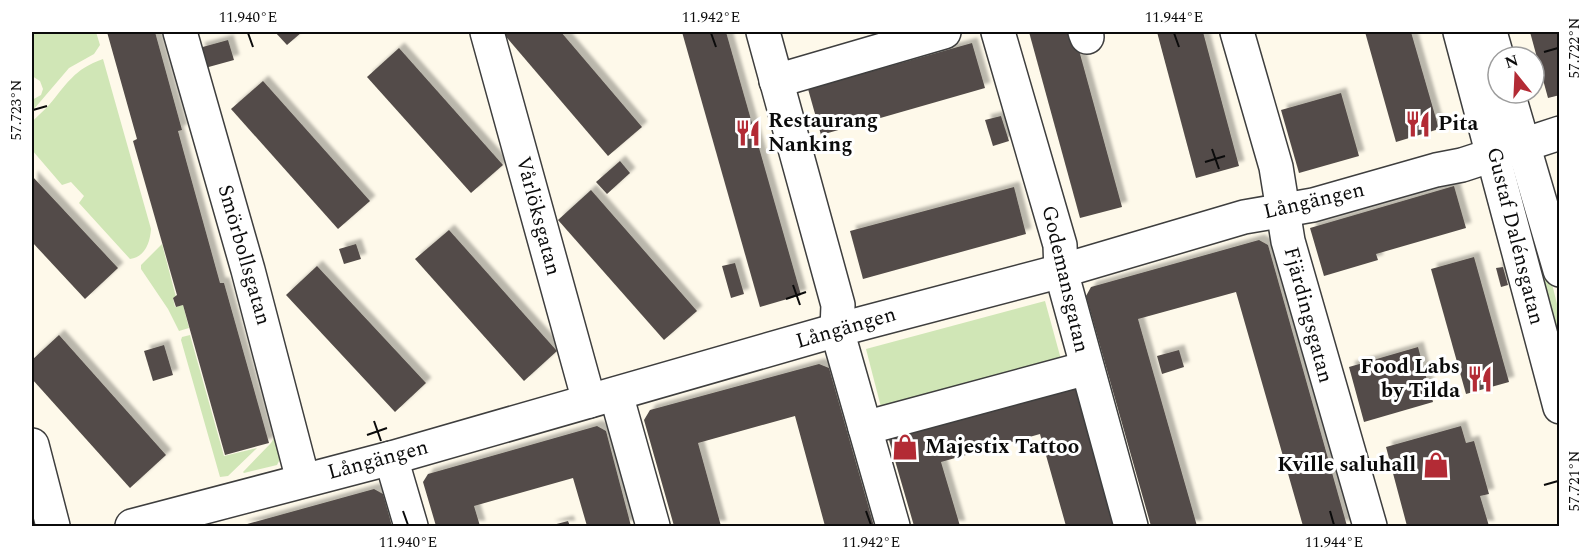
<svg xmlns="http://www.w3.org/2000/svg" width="1591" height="558" viewBox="0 0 1591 558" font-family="Spectral,serif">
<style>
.green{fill:#d0e6b6}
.building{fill:#534c48;filter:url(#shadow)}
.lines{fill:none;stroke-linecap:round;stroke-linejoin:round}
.minor-casing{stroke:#3e3e3e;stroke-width:36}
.minor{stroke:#fff;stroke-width:33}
.ticks{fill:none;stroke:#0b0b0b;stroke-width:2}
.labels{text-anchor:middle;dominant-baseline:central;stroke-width:6;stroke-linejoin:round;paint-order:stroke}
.poi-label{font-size:21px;font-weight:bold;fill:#0b0b0b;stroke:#fff;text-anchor:start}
.street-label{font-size:21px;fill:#0b0b0b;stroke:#fff}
.neatline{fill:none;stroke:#0b0b0b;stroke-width:2}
.ticks-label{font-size:15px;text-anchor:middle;fill:#0b0b0b}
</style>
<defs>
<filter id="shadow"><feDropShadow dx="5.5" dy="-5.5" stdDeviation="1.5" flood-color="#0004"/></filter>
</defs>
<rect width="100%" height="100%" fill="#fef9ea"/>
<g class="green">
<path d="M32,32H96L100,45L94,54L69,68L34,109L32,107V100L41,95L43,89L40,81L32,76Z"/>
<path d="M103,59L151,229C150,243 145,257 130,259L79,203L84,196L71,182L62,185L32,150V122C37,116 44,111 49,105C67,84 74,69 103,59Z"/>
<path d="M1528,187L1559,312V369L1512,192Z"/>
<path d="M162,244L176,297L173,298L175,307L183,305L189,328L179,331L168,309L141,269V265Z"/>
<path d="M1045,301L1062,363L882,411L866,349Z"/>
<path d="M190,335L224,456L257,448L228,476L220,477L181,340L182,337Z"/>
<path d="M277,433L282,455L277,465L244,473L243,472L271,443Z"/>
</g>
<g class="building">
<path d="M107,32H155L182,130L178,131L184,153L220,283H224L269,443L225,455L183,305L176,307L173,298L177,295L133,141L137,139Z"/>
<path d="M275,32H302L287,45Z"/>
<path d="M502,32H561L642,127L608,156Z"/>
<path d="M682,32H726L801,295L760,307Z"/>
<path d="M1029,32H1074L1122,207L1080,218Z"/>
<path d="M1157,32H1203L1239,166L1196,178Z"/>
<path d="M1365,32H1411L1439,129L1396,142Z"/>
<path d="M1530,32H1560V95L1548,98Z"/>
<path d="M228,40L234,60L205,68L199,48Z"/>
<path d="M972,43L985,88L821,135L808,89Z"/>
<path d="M399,48L503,165L471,193L367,77Z"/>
<path d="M263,81L370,201L338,229L231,109Z"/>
<path d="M1341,93L1359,156L1299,173L1281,110Z"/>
<path d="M1001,116L1009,141L993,146L985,120Z"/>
<path d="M620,161L630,173L607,194L596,182Z"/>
<path d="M32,176L118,268L85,299L32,242Z"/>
<path d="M1454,186L1466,228L1376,254L1378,260L1324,276L1310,228Z"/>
<path d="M1014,187L1026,234L863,279L850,231Z"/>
<path d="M591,190L697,311L664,340L558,220Z"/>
<path d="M449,230L557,351L524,381L415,259Z"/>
<path d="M1259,240L1268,245L1347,526H1303L1236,292L1138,319L1197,526H1151L1086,296L1091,287Z"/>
<path d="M356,244L361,259L344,264L339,249Z"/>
<path d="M1474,257L1509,382L1466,394L1431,269Z"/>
<path d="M735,263L744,294L731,298L722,266Z"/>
<path d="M317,266L426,383L395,412L286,295Z"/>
<path d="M1503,267L1508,285L1501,287L1496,268Z"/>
<path d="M59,335L166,455L130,488L32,379V360Z"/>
<path d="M164,345L173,375L153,381L144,351Z"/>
<path d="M1418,347L1433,402L1364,422L1349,367Z"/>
<path d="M1179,350L1184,367L1162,374L1157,356Z"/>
<path d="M819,364L829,368L874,526H825L795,416L698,443L721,526H674L644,420L650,410Z"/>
<path d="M1074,382L1114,526H1066L1040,434L941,462L960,526H914L887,433Z"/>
<path d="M597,426L606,431L631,526H587L573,478L474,506L480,526H436L423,482L428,474Z"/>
<path d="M1461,426L1466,443L1474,441L1489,494L1480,496L1489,526H1407L1386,447Z"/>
<path d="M374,489L383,494L392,526H240Z"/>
<path d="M568,521L570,526H549Z"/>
</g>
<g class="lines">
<g class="minor-casing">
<g id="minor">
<path d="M180,32L248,270L303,480"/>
<path d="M487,32L589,401"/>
<path d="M763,32L838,305L837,330L893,526"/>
<path d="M998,32L1060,245L1061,271L1131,526"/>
<path d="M1085,32L1087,37"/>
<path d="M1237,32L1276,167L1288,241L1370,526"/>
<path d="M1460,32L1560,407"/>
<path d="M1490,32L1498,60"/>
<path d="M776,81L944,32"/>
<path d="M1508,93L1560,270"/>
<path d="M616,394L653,526"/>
<path d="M865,428L1087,368"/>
<path d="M32,445L53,526"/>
<path d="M391,458L411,526"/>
<path d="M132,526L391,458L837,330L1061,271L1244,217L1313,205L1436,170L1462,165L1560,133"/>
</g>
</g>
<use href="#minor" class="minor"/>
</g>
<path class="ticks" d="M248,33L253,47M711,33L716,47M1174,33L1179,47M1544,52L1558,48M33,110L47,106M1212,149L1219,169M1205,162L1225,156M793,285L800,305M786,299L806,292M374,421L381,441M367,435L387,428M1544,485L1558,481M403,511L408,525M866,511L871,525M1330,511L1334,525"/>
<defs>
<g id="restaurant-bare" transform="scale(2.07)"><path d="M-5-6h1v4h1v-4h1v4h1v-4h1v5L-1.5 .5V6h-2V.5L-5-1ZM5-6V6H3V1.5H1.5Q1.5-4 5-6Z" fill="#b32b35" stroke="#fff" stroke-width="2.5" paint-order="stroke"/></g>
<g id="shop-bare" transform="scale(2.07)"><path d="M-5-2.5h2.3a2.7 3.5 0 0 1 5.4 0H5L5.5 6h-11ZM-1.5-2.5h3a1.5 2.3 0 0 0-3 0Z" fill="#b32b35" stroke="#fff" stroke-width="2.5" paint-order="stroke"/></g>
</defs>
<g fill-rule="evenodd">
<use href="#restaurant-bare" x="1418" y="124"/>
<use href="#restaurant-bare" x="748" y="133"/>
<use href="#restaurant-bare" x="1480" y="379"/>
<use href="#shop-bare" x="905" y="447"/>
<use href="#shop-bare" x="1436" y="465"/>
</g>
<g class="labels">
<g class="poi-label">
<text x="768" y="121">Restaurang<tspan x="768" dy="24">Nanking</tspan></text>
<text x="1438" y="124">Pita</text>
<text x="1460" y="367" text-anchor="end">Food Labs<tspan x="1460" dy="24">by Tilda</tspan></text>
<text x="925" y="447">Majestix Tattoo</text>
<text x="1416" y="465" text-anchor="end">Kville saluhall</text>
</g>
<g class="street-label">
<text transform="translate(1314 201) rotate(-13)">Långängen</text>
<text transform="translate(538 216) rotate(75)">Vårlöksgatan</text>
<text transform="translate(1515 236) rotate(76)">Gustaf Dalénsgatan</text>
<text transform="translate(244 255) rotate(74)">Smörbollsgatan</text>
<text transform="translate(1065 279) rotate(77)">Godemansgatan</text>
<text transform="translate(1308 315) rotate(75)">Fjärdingsgatan</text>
<text transform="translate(846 328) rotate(-16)">Långängen</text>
<text transform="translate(378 460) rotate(-15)">Långängen</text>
</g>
</g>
<rect width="1591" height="558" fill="none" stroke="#ffffff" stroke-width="66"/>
<g transform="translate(1516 75) rotate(342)"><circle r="28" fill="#ffffff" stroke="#9d9d9d" stroke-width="1.5"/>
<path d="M0-4.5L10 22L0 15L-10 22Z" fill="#b32b35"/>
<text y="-9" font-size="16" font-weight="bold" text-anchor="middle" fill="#0b0b0b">N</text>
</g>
<rect x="33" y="33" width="1525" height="492" class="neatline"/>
<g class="ticks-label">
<text x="248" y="22">11.940°E</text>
<text x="711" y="22">11.942°E</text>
<text x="1174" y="22">11.944°E</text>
<text transform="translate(1574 48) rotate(-90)" y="5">57.722°N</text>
<text transform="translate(16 110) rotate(-90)" y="5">57.723°N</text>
<text transform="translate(1574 481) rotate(-90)" y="5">57.721°N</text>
<text x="408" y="547">11.940°E</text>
<text x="871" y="547">11.942°E</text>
<text x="1334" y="547">11.944°E</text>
</g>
</svg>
